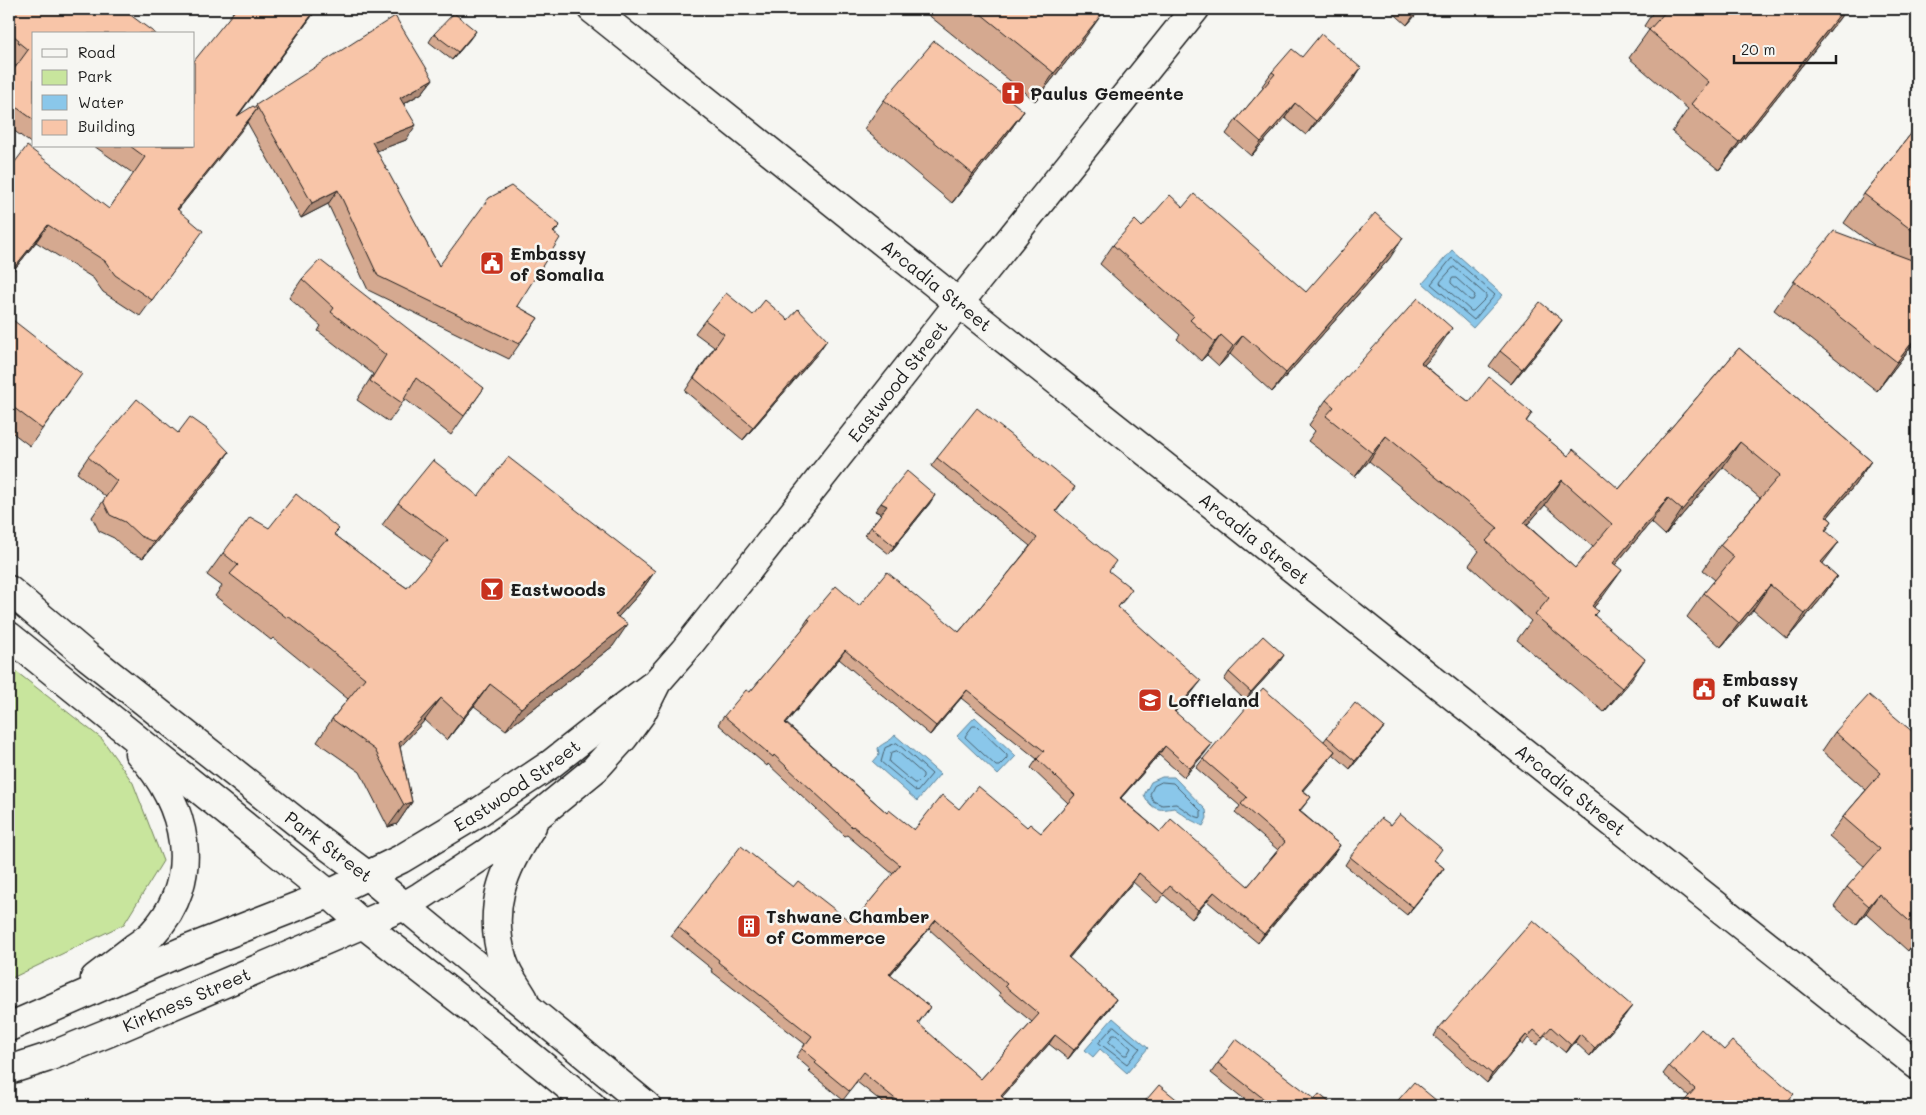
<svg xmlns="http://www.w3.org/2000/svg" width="1926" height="1115" viewBox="0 0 1926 1115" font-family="Mali,sans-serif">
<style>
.green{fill:#c8e59d;stroke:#72805c}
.water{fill:#8ac7ea;stroke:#5e8398}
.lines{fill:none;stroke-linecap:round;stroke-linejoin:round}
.shore{stroke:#48606e;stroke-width:1}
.minor-casing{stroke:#1c1c1c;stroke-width:31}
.minor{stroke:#f6f6f2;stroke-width:28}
.wall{fill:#d5a990;stroke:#1c1c1c;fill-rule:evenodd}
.shaded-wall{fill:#ae8a76;stroke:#1c1c1c}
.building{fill:#f8c5a8;stroke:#1c1c1c;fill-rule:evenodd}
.labels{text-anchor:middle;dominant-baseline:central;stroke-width:5;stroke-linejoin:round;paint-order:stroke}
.poi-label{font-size:18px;font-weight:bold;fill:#1c1c1c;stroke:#f6f6f2;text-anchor:start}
.street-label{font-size:18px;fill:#1c1c1c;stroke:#f6f6f2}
</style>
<rect width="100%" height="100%" fill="#f6f6f2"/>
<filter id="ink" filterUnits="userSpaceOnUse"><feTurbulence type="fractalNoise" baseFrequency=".02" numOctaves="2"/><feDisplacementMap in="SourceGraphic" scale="10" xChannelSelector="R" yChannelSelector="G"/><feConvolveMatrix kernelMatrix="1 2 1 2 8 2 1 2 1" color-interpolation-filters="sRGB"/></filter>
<g filter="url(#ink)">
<path class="green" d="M9,666L102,739L133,783L163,861L124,924L10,979Z"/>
<g class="water">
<path d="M1452,250L1503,295L1473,328L1423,283Z"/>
<path d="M975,717L1016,756L998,775L957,736Z"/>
<path d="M895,735L940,774L917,801L873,762L879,755L878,748C884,742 890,742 895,735Z"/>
<path d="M1162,777H1174L1206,810L1207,818L1203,826L1191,820L1174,808C1158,811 1152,810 1144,795L1151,782Z"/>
<path d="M1113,1018L1148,1048L1127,1073L1100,1049L1093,1057L1085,1050Z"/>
</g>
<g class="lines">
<g class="shore">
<path d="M1454,259L1495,295L1474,320L1431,284L1451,259Z"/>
<path d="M1454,267L1486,295V298L1473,311H1471L1440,283L1441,281Z"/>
<path d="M1453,278H1456L1475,295L1473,300H1470L1451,283V281Z"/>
<path d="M973,726H977L1007,755V758L999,766H996L965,737L966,735Z"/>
<path d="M897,743L932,774L917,792L881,762L885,748Z"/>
<path d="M897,751L923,774V777L917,783H914L889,762L891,753Z"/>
<path d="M1162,782L1173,783L1201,811V818L1194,816L1176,804L1162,805L1153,801L1150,794L1154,786Z"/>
<path d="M1114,1026L1140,1048L1127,1064L1099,1043Z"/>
<path d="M1113,1035H1116L1131,1048L1127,1055H1124L1109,1042Z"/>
</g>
<g class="minor-casing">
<g id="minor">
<path id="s1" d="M592,9L959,303L1917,1065"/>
<path id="s2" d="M9,590L87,656L317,838L368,876L647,1106"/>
<path d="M9,636L329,894L363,924L510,1039L592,1106"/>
<path d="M95,978C108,968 121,958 134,948C140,944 147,939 152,934C204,879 187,804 139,753"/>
<path d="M524,999C517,987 507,974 503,961C487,908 503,869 532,826"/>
<path id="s3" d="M9,1027L181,952L329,894L401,859L476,814L551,764L617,712L652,686"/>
<path id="s4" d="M9,1070L46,1058L110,1032L363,924L404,906L421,896L485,854L540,814L595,769L624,737L641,714L657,682L684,651L959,303L1195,9"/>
</g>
</g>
<use href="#minor" class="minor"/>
</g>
<g class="wall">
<path d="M9,9L34,34V142L32,144L9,127V76L16,66L9,61Z"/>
<path d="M228,9H317L238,116L255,107L256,105L433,79L422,93L404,104L406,140L376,151L439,266L560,225L554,233L517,306L538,318L509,359L368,290L328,204L301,218L247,122L178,210L191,247L140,316L103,292L93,278L36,242L9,276V170L109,209L134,174L94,146H194L233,12Z"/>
<path d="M921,9H1095L1082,42L1035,101Z"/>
<path d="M1389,9H1421L1407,25Z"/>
<path d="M1655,9H1846L1839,19L1719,170L1672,132L1688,109L1629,58L1649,30L1644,26Z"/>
<path d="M434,34L470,39L452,60L429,42Z"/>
<path d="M1302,57L1361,68L1351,83L1306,135L1285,118L1251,156L1226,134L1236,120L1264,87L1262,86L1272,72Z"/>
<path d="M884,100L1024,111L1003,140L952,203L864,129Z"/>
<path d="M1917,126V339L1877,391L1774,310L1794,281L1874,245L1844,223L1864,194Z"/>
<path d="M1183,207L1306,292L1390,258L1272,392L1230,354L1219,366L1207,355L1201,361L1177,339L1180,335L1100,264L1113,245L1142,227Z"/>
<path d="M302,279L484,388L451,435L405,399L389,422L357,400L373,374L318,331L321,326L289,298Z"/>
<path d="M753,315L788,320L818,353L743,440L685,391L714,347L695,333L705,320Z"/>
<path d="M9,317L70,391L30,446L9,430Z"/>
<path d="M1562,320L1551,336L1511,384L1489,366L1500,351Z"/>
<path d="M1739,348L1871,461L1854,486L1828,517L1832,521L1826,531L1823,564L1837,576L1820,600L1787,639L1753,610L1721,647L1687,617L1704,593L1715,580L1703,570L1720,545L1760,498L1723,467L1665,535L1651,522L1615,565L1604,595L1594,607L1595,616L1628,684L1604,712L1517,640L1531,621L1469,565L1479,551L1369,461L1355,477L1308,441L1315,431L1309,425L1326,400L1435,353L1424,365L1469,402L1532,413L1526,422L1568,456L1619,489ZM1545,505L1593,547L1575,568L1527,525Z"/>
<path d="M178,433L229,452L218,468L143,558L129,552L114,538L99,531L92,517L106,497L77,473L88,457Z"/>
<path d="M937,458L1075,487L1056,512L1109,571L1126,598L1118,607L1194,690L1175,712L1205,753L1184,777L1159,755L1121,798L1160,832L1248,886L1278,850L1235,813L1240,806L1196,768L1203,759L1324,741L1327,737L1384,727L1378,735L1350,769L1333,754L1303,790L1311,797L1300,811L1340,845L1334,854L1258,943L1207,901L1192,919L1164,895L1157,903L1133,882L1069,958L1116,999L1110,1008L1068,1059L1049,1044L1002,1097L1013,1106H887L857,1082L843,1100L809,1072L811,1070L796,1057L805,1044L711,971L712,969L671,936L678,927L793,887L852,923L893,874L847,835L845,836L768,764L767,766L718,724L724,716L750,692L803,629L802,628L808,619L859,606L959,632L999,585L1030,546L931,466ZM839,659L930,735L961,698L1037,759L1031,768L1068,803L1041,833L1027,827L959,809L914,830L887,813L786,723ZM929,929L1000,993L999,995L1032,1022L981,1079L918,1024L930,1007L890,975Z"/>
<path d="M478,496L655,571L640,593L618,617L613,646L506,730L474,706L447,740L425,720L400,747L412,802L397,824L388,827L360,772L317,742L332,719L348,699L273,638L271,640L215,596L222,586L207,575L223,553L269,528L335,535L385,573L407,588L431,561L382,525L398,503Z"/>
<path d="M930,503L889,554L865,535L881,514L875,511Z"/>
<path d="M1279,663L1245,700L1224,680L1229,672Z"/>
<path d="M1835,732L1914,733L1917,732V943L1916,942L1908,951L1866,913L1856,925L1834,906L1847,887L1865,867L1829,836L1843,817L1866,790L1822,751Z"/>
<path d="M1350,857L1434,860L1444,868L1407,915L1345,865Z"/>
<path d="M1626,1014L1590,1056L1575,1042L1566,1053L1545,1035L1537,1045L1528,1038L1523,1045L1520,1043L1487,1083L1434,1036L1439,1028Z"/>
<path d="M1724,1050L1788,1102L1689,1096L1663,1074L1669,1066Z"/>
<path d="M1218,1063L1315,1099L1334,1106H1253L1211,1073Z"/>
</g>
<g class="shaded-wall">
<path d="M127,9H131L113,27Z"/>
<path d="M316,9H317L225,133L237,116Z"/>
<path d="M1418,9H1421L1407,25Z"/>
<path d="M1844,9H1846L1839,19L1719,170L1739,142Z"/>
<path d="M1102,14L1082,42L1035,101L1054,73Z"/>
<path d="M476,31L470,39L452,60L458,52Z"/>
<path d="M1361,68L1351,83L1306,135L1316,121Z"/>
<path d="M433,79L422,93L389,112L400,98Z"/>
<path d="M1295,103L1285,118L1251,156L1261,142Z"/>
<path d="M257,109L245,126L165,226L177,209Z"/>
<path d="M1024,111L1003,140L952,203L973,174Z"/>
<path d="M416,125L406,140L361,157L372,142Z"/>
<path d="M338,190L328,204L301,218L312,203Z"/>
<path d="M48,225L36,242L9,276V274Z"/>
<path d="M1403,238L1390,258L1272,392L1286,373Z"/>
<path d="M1562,320L1551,336L1511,384L1522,369Z"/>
<path d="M1452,328L1435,353L1404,387L1421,363Z"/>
<path d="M1221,335L1207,355L1201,361L1215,342Z"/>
<path d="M1243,335L1230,354L1219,366L1233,346Z"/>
<path d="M1917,336V339L1877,391L1897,362Z"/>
<path d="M827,340L818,353L743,440L753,427Z"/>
<path d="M1386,436L1369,461L1355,477L1372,453Z"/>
<path d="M1740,442L1723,467L1665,535L1682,510Z"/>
<path d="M229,452L218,468L143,558L154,542Z"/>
<path d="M1871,461L1854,486L1808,540L1826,516Z"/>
<path d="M1562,480L1545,505L1507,547L1524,523Z"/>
<path d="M935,495L930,503L889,554L894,546Z"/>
<path d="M1668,498L1651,522L1596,588L1613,563Z"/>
<path d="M881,503L887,506L882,514L875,511Z"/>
<path d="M1839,542L1821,566V562Z"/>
<path d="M1622,570L1604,595L1575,630L1592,606Z"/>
<path d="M655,571L640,593L600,637L615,615Z"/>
<path d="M1837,576L1820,600L1787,639L1805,614Z"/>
<path d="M1770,585L1753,610L1721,647L1739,623Z"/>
<path d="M628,624L613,646L506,730L521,708Z"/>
<path d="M845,650L839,659L779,732L785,723Z"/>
<path d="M1284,655L1279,663L1245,700L1251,692Z"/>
<path d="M1645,659L1628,684L1604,712L1622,688Z"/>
<path d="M1201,681L1194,690L1168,720L1174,711Z"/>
<path d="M490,684L474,706L447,740L463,718Z"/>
<path d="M967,690L961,698L930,735L936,726Z"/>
<path d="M441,698L425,720L384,765L399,743Z"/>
<path d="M1384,727L1378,735L1350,769L1355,761Z"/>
<path d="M1212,744L1205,753L1184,777L1190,768Z"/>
<path d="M1165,746L1159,755L1114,806L1120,798Z"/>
<path d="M1335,751L1329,760L1296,799L1302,790Z"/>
<path d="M412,802L397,824L388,827L404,805Z"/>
<path d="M1340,845L1334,854L1258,943L1264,934Z"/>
<path d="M1444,868L1439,876L1407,915L1413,907Z"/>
<path d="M1139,873L1133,882L1062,966L1068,957Z"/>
<path d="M1214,892L1207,901L1192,919L1198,910Z"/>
<path d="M1879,894L1866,913L1856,925L1869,906Z"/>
<path d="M936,920L929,929L883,983L889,974Z"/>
<path d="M1917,938L1916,942L1908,951Z"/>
<path d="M1116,999L1110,1008L1068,1059L1074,1050Z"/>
<path d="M1632,1006L1626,1014L1590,1056L1595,1048Z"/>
<path d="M1580,1034L1575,1042L1566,1053L1571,1045Z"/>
<path d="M1055,1035L1049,1044L995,1105L1001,1096Z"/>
<path d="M1526,1035L1520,1043L1487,1083L1492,1074Z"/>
</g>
<g class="building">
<path d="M9,9H127L125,11L156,34H34V120L9,102V76L28,50L18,42L19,40L9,32Z"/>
<path d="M236,9H316L237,116L253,106L257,109L177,209L203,231L152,300L115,275L105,261L48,225L9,274V170L27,146L109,209L145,157L130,146H194V61Z"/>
<path d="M975,9H1095L1102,14L1054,73Z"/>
<path d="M1668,9H1844L1739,142L1691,104L1709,82L1649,30Z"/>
<path d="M454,13L476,31L458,52L434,34Z"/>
<path d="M395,16L433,79L400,98L416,125L372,142L439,266L489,198L511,186L560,225L553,232L560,238L517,306L538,318L519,344L378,276L338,190L312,203L256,105Z"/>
<path d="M1321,34L1361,68L1316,121L1295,103L1261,142L1236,120L1275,74L1272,72L1292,49L1302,57Z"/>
<path d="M934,41L1024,111L973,174L884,100Z"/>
<path d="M1917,126V234L1864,194Z"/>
<path d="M1194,194L1306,292L1375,213L1403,238L1286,373L1243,335L1233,346L1221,335L1215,342L1190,320L1194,316L1113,245L1135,220L1142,227L1170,195L1183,207Z"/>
<path d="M1834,231L1917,262V336L1897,362L1794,281Z"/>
<path d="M320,260L484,388L464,416L416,378L402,403L370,381L386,355L331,312L334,308L302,279Z"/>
<path d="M726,293L753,315L765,300L788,320L798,309L827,340L753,427L694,378L724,334L705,320Z"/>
<path d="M1418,298L1452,328L1421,363L1469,402L1489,377L1532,413L1526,421L1568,456L1573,449L1619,489L1739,348L1871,461L1826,516L1832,521L1825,530L1839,542L1821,562L1837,576L1805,614L1770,585L1739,623L1704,593L1734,557L1720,545L1780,475L1740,442L1682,510L1668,498L1613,563L1622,570L1592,606L1598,611L1594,615L1645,659L1622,688L1535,615L1549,598L1486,541L1498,528L1386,436L1372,453L1326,416L1334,407L1326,400ZM1562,480L1612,524L1575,568L1524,523Z"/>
<path d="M1540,302L1562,320L1522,369L1500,351Z"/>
<path d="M9,317L82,374L42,429L9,404Z"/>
<path d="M137,399L178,433L190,417L207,429L229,452L154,542L140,536L125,522L110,515L103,501L117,481L88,457Z"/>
<path d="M977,408L1075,487L1056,511L1116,561L1109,571L1132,589L1118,607L1201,681L1174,711L1212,744L1190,768L1165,746L1120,798L1160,832L1171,819L1248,886L1285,842L1241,804L1247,797L1203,759L1263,688L1335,751L1302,790L1311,797L1299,811L1340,845L1264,934L1214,892L1198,910L1170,886L1163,894L1139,873L1068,957L1116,999L1074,1050L1055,1035L1001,1096L1013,1106H904L863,1073L849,1091L815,1063L817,1061L802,1049L812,1036L718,962L719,960L678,927L741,846L793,887L798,881L852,923L900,865L853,826L852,827L774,755L773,757L724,716L746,690L750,692L810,620L808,619L836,586L859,606L887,572L959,632L999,585L1037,538L937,458ZM845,650L936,726L967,690L1044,751L1037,759L1075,795L1041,833L1030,824L1027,827L978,786L959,809L942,795L914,830L889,810L887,813L785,723ZM936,920L1007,984L1005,986L1039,1014L981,1079L918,1023L930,1007L889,974Z"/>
<path d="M508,457L655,571L615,615L628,624L521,708L490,684L463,718L441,698L399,743L412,802L404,805L375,750L332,719L365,678L288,616L287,618L230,574L238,565L223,553L250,517L269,528L296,494L339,529L334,534L385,573L407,588L448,540L398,503L433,460L478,496Z"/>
<path d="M907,471L935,495L894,546L871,527L887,506L881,503Z"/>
<path d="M1263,636L1284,655L1251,692L1229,672Z"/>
<path d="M1869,695L1914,733L1916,731L1917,732V928L1879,894L1869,906L1847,887L1880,849L1843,817L1881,773L1835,732Z"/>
<path d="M1355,703L1384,727L1355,761L1327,737Z"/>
<path d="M1400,814L1442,849L1434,860L1444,868L1413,907L1350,857L1381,818L1391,825Z"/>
<path d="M1533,920L1632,1006L1595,1048L1580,1034L1571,1045L1551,1027L1542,1037L1534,1030L1528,1037L1526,1035L1492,1074L1439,1028Z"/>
<path d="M1701,1029L1724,1050L1732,1041L1794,1094L1783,1106H1680L1695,1089L1669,1066Z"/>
<path d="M1236,1039L1315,1099L1319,1094L1334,1106H1273L1218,1063Z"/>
<path d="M1414,1082L1443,1106H1393Z"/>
<path d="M1159,1085L1185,1106H1141Z"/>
</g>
</g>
<defs>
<g id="church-square" transform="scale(1.25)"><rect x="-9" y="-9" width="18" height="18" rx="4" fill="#c8321e" stroke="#f6f6f2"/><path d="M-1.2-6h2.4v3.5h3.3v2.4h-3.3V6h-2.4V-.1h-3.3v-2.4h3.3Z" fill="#fff"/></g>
<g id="civic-square" transform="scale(1.25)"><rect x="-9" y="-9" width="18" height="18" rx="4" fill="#c8321e" stroke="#f6f6f2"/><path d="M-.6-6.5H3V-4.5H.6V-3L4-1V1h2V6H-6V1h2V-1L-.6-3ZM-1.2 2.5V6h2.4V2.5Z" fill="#fff"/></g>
<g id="bar-square" transform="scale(1.25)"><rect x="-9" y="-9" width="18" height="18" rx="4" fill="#c8321e" stroke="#f6f6f2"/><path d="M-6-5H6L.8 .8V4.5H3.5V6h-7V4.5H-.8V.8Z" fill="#fff"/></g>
<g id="school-square" transform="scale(1.25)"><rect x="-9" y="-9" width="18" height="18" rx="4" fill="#c8321e" stroke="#f6f6f2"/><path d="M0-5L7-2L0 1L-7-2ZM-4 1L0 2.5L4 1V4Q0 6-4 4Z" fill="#fff"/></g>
<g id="building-square" transform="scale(1.25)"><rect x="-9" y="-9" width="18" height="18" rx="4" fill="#c8321e" stroke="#f6f6f2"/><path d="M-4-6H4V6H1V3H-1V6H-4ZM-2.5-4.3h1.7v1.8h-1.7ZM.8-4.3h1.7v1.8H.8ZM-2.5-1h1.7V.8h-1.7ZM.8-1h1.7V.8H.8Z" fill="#fff"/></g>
</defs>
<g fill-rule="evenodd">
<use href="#church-square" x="1013" y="93"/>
<use href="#civic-square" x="492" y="263"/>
<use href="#bar-square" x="492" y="589"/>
<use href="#civic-square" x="1704" y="689"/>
<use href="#school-square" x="1150" y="700"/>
<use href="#building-square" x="749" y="926"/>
</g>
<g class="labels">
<g class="poi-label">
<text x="1030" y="93">Paulus Gemeente</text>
<text x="510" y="253">Embassy<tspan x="510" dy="21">of Somalia</tspan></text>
<text x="510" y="589">Eastwoods</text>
<text x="1722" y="679">Embassy<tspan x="1722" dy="21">of Kuwait</tspan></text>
<text x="1168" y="700">Loffieland</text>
<text x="766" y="916">Tshwane Chamber<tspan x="766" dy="21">of Commerce</tspan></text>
</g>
<g class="street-label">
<text stroke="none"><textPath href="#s1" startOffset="442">Arcadia Street</textPath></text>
<text stroke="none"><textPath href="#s4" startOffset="1156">Eastwood Street</textPath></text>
<text stroke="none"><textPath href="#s1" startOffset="848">Arcadia Street</textPath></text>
<text stroke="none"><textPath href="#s3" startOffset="564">Eastwood Street</textPath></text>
<text stroke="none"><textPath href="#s1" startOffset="1252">Arcadia Street</textPath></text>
<text stroke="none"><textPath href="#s2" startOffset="410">Park Street</textPath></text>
<text stroke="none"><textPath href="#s4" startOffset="191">Kirkness Street</textPath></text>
</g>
</g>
<rect width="1926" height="1115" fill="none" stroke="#f6f6f2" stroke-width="30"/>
<rect x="15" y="15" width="1896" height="1085" fill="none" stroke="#1c1c1c" stroke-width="2" filter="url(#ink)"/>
<rect x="32" y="32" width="162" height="115" fill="#f6f6f2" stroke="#9f9f9c"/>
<rect x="42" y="49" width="25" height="8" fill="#f6f6f2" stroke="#9f9f9c"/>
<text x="78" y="58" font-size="15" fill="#1c1c1c">Road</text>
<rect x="42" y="70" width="25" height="15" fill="#c8e59d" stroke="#9f9f9c"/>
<text x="78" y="82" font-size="15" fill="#1c1c1c">Park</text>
<rect x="42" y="95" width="25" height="15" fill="#8ac7ea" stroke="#9f9f9c"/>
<text x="78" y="108" font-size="15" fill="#1c1c1c">Water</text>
<rect x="42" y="120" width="25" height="15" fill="#f8c5a8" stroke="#9f9f9c"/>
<text x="78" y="132" font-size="15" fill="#1c1c1c">Building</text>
<path d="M1734 55v8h102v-8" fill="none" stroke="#1c1c1c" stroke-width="2.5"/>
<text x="1741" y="55" font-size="15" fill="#1c1c1c" stroke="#f6f6f2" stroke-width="4" paint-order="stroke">20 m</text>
</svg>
